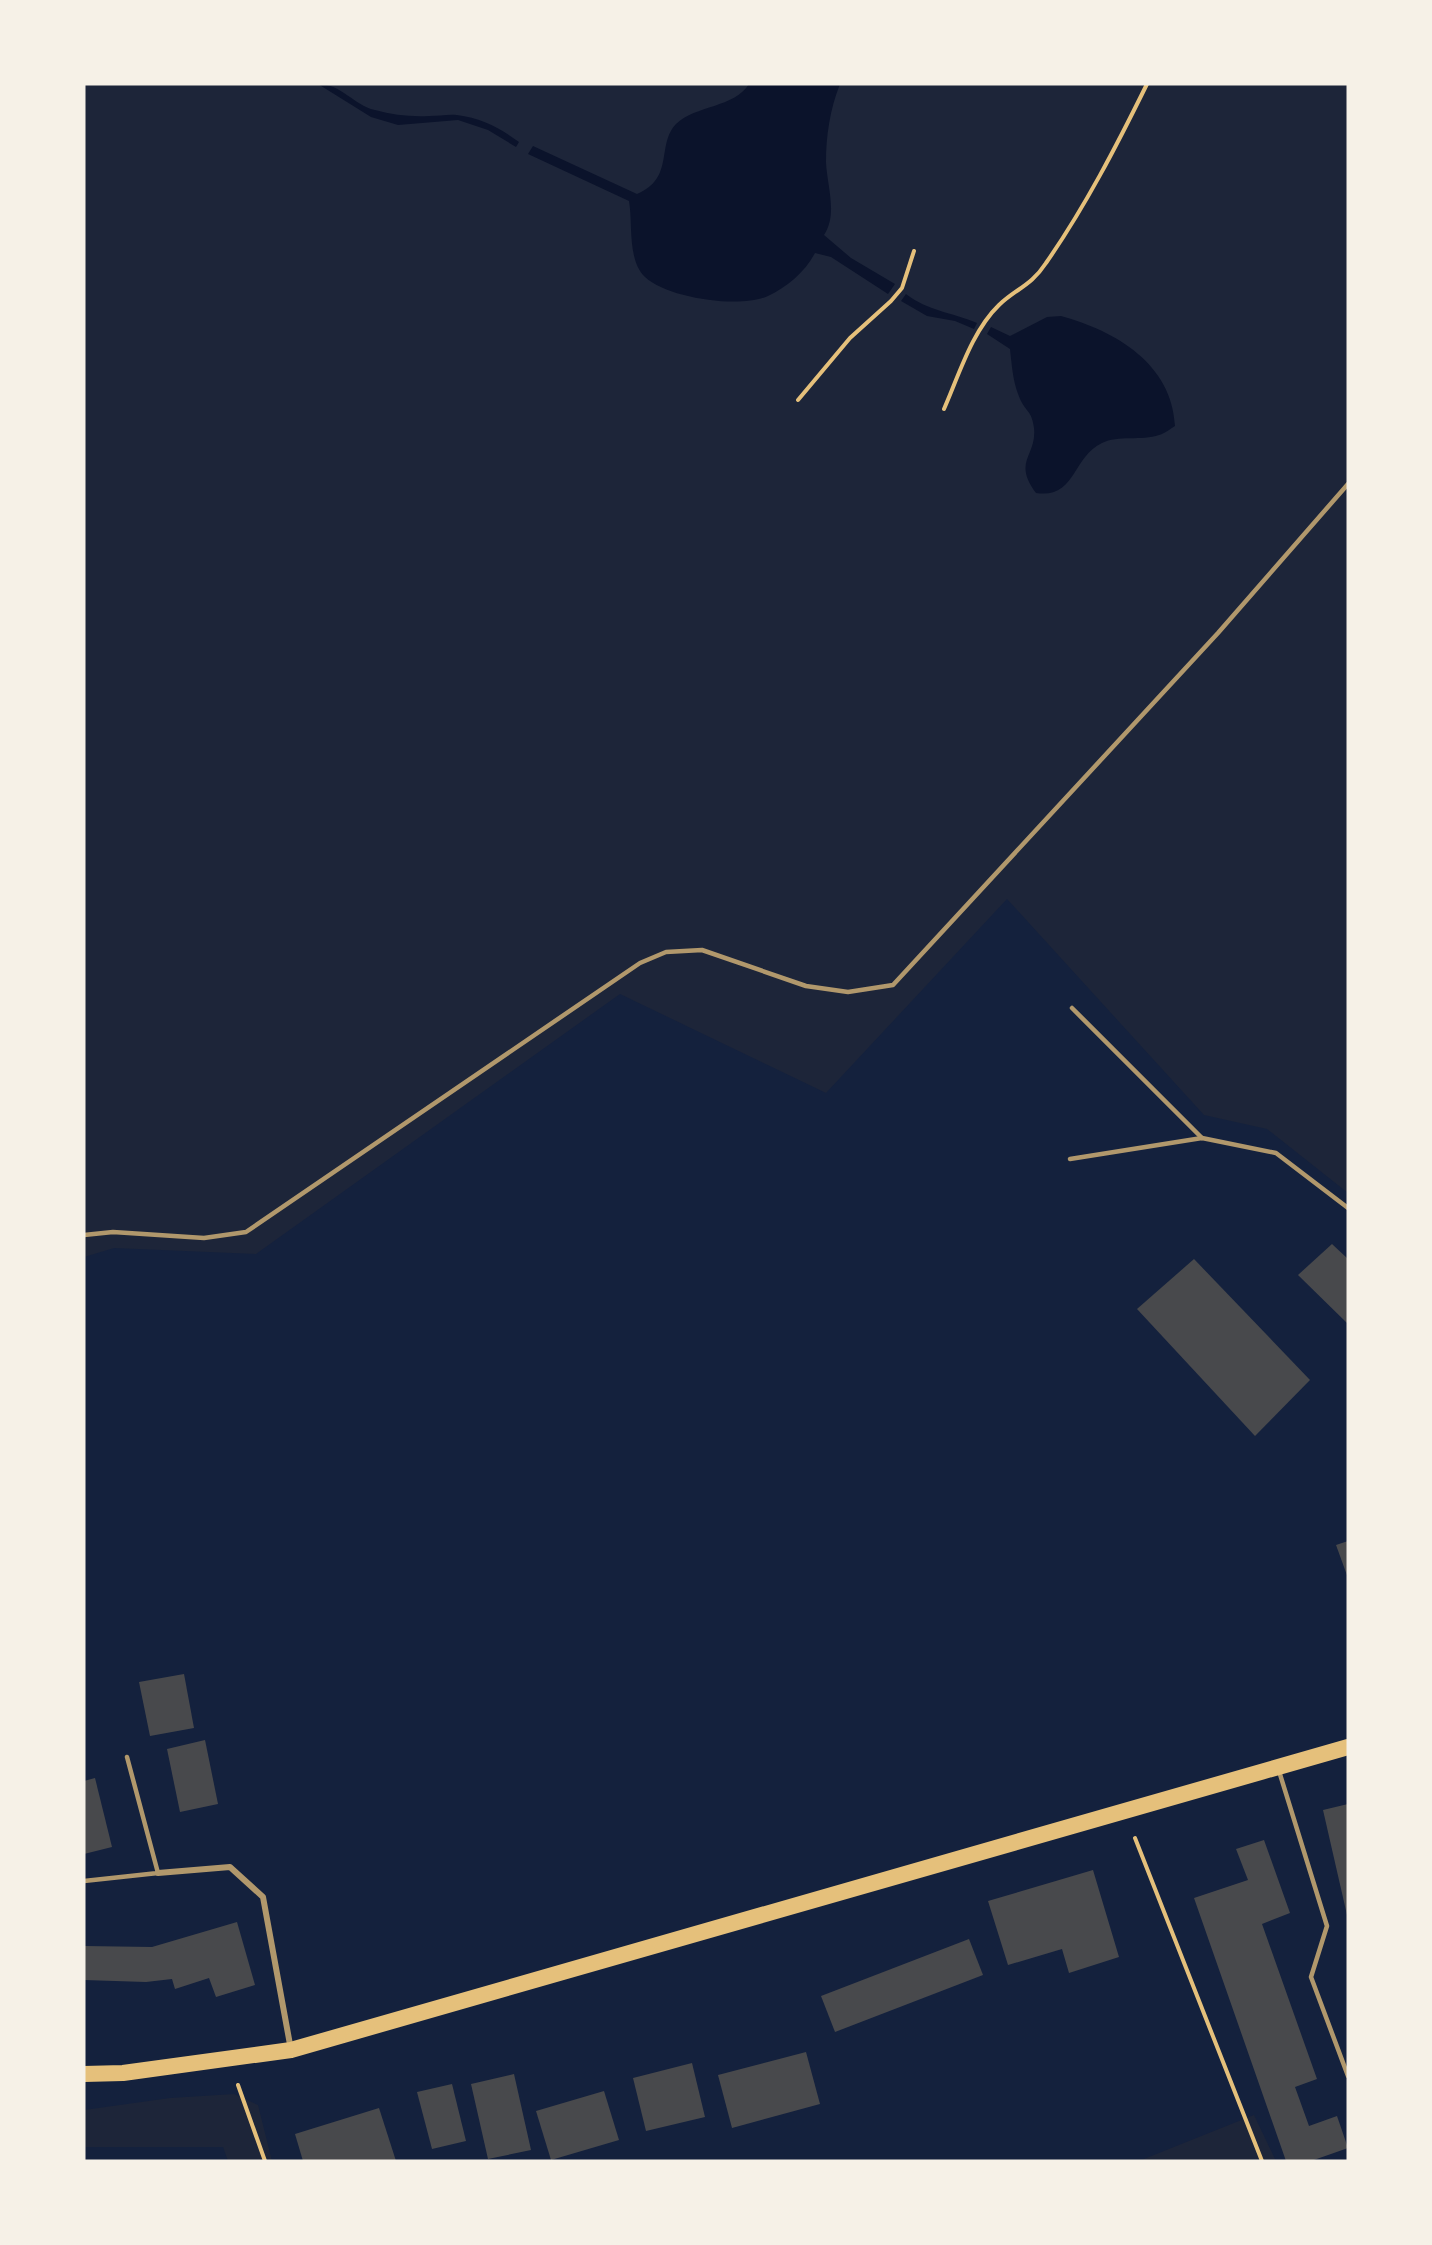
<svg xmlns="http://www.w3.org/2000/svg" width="1432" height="2245" viewBox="0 0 1432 2245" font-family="Montserrat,sans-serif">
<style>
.green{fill:#1d2539}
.water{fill:#0b132b}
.building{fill:#48494c}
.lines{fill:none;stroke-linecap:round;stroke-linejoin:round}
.path{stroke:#e5c07b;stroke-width:4}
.service{stroke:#b1986c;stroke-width:4.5}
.minor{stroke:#b1986c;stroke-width:6}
.trunk{stroke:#e5c07b;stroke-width:16}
</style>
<rect width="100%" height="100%" fill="#14213d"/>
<g class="green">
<path d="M84,84H1348V1193L1267,1129L1204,1115L1007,899L826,1093L620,994L256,1254L114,1248L84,1257Z"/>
<path d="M234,2094L258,2105L272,2161H228L223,2147H84V2110L170,2098Z"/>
<path d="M1254,2115L1276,2161H1139Z"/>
</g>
<g class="water">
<path d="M318,84C342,84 353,105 375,110C393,115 411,117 429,116C439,116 448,114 457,115C481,118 500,128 519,142L516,147L488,130L458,120L398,125L371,117Z"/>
<path d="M749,84H840C830,109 826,136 826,162C827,186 838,214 824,235L851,258L895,284L888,294L831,257L815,253C805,272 787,287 768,296C740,309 667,298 645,277C627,260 633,223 629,201L528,154L533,146L637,194C675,178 656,145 676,124C696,105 734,108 749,84Z"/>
<path d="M906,294C928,311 951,312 977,323L974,329L955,321L927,316L901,301Z"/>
<path d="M1061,316C1116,331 1172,364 1175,426C1170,429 1164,434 1159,435C1142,441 1118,435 1102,443C1072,457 1076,499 1036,493C1012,461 1037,456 1034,428C1032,411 1026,412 1020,399C1013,383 1012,367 1010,349L987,334L991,327L1010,336L1047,317Z"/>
</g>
<g class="building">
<path d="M1332,1244L1348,1259V1324L1298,1275Z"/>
<path d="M1194,1259L1310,1380L1255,1436L1137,1309Z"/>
<path d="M1348,1541V1578L1336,1545Z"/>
<path d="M184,1674L194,1728L150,1736L139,1682Z"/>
<path d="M205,1740L218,1804L180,1812L167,1749Z"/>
<path d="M95,1778L112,1847L84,1854V1781Z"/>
<path d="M1348,1804V1915H1347L1323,1810Z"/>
<path d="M1264,1840L1290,1913L1262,1924L1317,2079L1295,2087L1309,2126L1337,2116L1348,2148L1311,2161H1286L1194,1898L1248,1880L1236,1849Z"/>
<path d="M1093,1870L1119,1957L1069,1973L1062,1949L1008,1965L988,1901Z"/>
<path d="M237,1922L255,1985L216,1997L209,1978L175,1989L172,1979L146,1982L84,1980V1946L152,1947Z"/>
<path d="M969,1939L983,1975L835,2032L821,1996Z"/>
<path d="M806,2052L820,2104L732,2128L718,2075Z"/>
<path d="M692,2063L705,2117L646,2131L633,2078Z"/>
<path d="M514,2074L531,2150L488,2159L471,2084Z"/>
<path d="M452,2084L466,2141L432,2149L417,2092Z"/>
<path d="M604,2091L619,2140L551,2160L536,2111Z"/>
<path d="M379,2108L396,2161H303L295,2134Z"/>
</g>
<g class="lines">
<g class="path">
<path d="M798,400L850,338L891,301L902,288L914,251"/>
<path d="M944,409C959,375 972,331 999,305C1017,288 1031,286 1046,263C1085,207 1117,145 1147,84"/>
<path d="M1135,1838L1262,2161"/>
<path d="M238,2085L265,2161"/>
</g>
<g class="service">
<path d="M1072,1008L1202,1138"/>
<path d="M1070,1159L1202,1138L1276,1153L1348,1208"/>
<path d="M84,1235L113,1232L204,1238L246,1232L640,963L666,952L702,950L806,986L848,992L893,985L1218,633L1348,484"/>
<path d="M1279,1771L1327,1926L1311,1977L1348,2076"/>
<path d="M84,1881L158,1873L127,1757"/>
</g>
<path class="minor" d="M158,1873L230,1867L263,1897L291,2050"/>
<path class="trunk" d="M84,2074L123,2073L291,2050L1348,1747"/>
</g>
<rect width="1432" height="2245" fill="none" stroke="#f6f1e7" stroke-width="171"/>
</svg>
